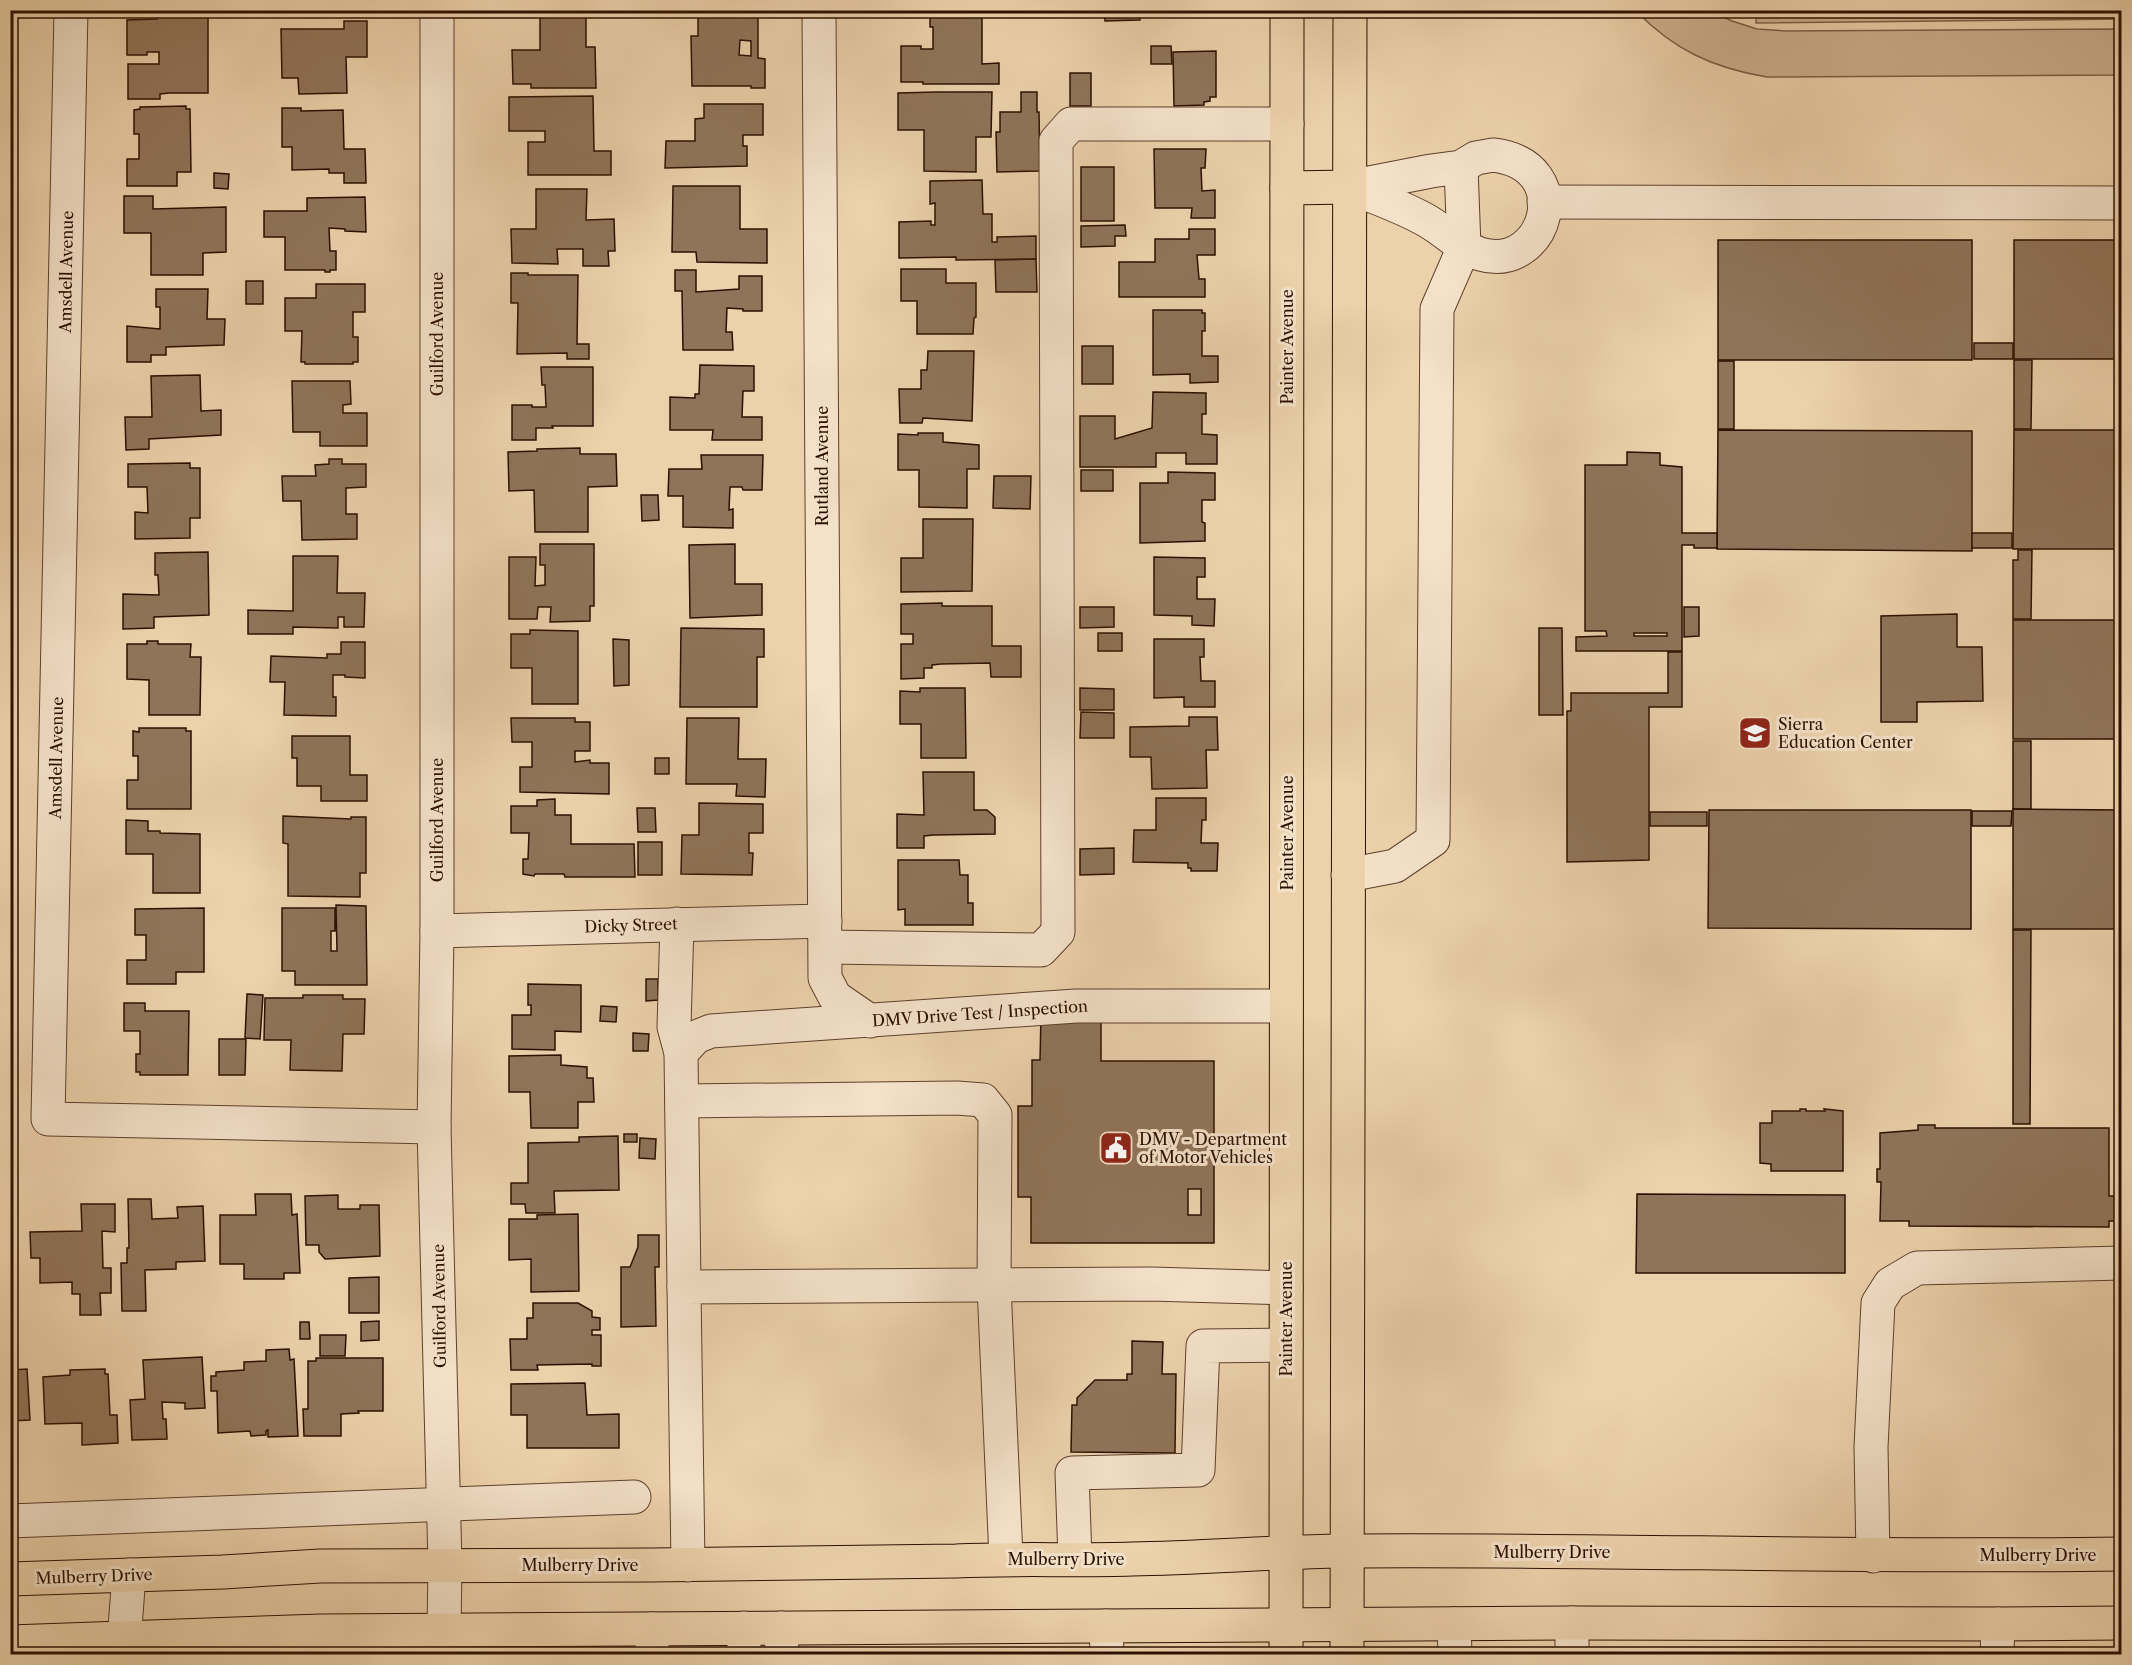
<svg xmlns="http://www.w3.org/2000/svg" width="2132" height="1665" viewBox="0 0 2132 1665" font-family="'Libre Caslon Text',serif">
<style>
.green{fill:#ccb08e;stroke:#7c6047;stroke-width:1.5}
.building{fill:#907459;stroke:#2d1000;stroke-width:1.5;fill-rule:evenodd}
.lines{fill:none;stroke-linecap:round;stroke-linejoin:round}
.minor-casing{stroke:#5d402b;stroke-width:35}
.major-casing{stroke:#2d1000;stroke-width:35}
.minor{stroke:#f3e1c8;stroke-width:33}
.major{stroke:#ecd1ab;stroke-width:33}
.labels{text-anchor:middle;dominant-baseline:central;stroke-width:6;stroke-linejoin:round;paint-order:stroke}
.street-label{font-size:16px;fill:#2d1000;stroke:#f3e1c8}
.poi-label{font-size:16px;fill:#2d1000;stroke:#f3e1c8;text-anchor:start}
</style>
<rect width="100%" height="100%" fill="#ecd1ab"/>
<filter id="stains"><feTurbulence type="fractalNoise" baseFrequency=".00333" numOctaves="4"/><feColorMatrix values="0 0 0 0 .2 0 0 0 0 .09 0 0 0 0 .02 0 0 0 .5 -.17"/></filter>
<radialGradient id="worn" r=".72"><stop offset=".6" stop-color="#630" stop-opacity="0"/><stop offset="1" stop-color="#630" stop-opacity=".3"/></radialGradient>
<g class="green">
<path d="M1757,10H2121L2122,19L1756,23Z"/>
<path d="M1636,11H1710L1732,21L1757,29L1787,31L2121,29V75L1767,77C1713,68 1674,50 1636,11Z"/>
</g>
<g class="building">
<path d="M698,10H758V58L765,59V88H751V86H692L691,36H698ZM740,40L751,41V56L739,55Z"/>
<path d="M930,10H982V64L999,63V84H923V82H901V46H921V49H933V27H930Z"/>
<path d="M1104,10H1139L1140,20L1105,21Z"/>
<path d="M586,11V47H595L596,88H531V84H513L512,50H540V12Z"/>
<path d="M157,15H208V93H169L160,94V99H128V64H159V52H147V55H127V20L157,19Z"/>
<path d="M344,21H367V57H346L347,93L299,94L298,78H282L281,29H344Z"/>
<path d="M1151,46H1171L1172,64H1151Z"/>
<path d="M1216,51V97H1210V101L1204,102V105L1174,106L1173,52Z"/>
<rect x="1070" y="73" width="21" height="33"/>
<path d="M936,92H992L991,137H976V172L924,171V130H898V93Z"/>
<path d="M1021,92H1037V112H1039L1040,171L997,172L996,132H1000V112H1021Z"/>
<path d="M593,96L594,151H611V175H528V142H545V131H509V97Z"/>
<path d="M704,104H763V135H743V146H747V166L665,168L666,141H695V119L704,118Z"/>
<path d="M186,106V109H190L191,172H177V186H127V159H139V134H134V110L140,109V107Z"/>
<path d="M282,108H301V111L343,110L344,149H365L366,183H344V173H329V169L292,170V147H282Z"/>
<path d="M1154,149H1206L1205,168H1201L1202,191L1215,190V218H1191L1192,208H1155Z"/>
<rect x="1081" y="167" width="33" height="54"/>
<path d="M214,173L229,174L228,189L214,188Z"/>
<path d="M982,180L983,214H992V242H997V237L1036,236V259L956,260V257L899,258V222L931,221V225H935V203L930,204V181Z"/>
<path d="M673,186H740V229H767V263L697,262L696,252H672Z"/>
<path d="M536,189H587L586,220L614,219L615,251H608L609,266H583V249H557L558,264L512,263L511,229H536Z"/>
<path d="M124,196H153V209L226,207V252L203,253V275H151V233H124Z"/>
<path d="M365,197L366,232L345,231V229L329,228L330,251H336V270H330V272H325V270H285V237H264V211H307V198Z"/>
<path d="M1125,225L1126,236H1115V246L1081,247V226Z"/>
<path d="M1189,229H1215V255H1197L1199,279H1205V297H1119V262H1155V239H1189Z"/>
<rect x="1718" y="240" width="254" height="120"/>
<rect x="2014" y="240" width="108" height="119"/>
<path d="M1036,259L1037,292H996L995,260Z"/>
<path d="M901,269H946V283H976V317L974,318L973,334H917V301H901Z"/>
<path d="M675,270H696V292L739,289V276H762V311H743V309L727,308L726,332H732L733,350H683L682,291H675Z"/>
<path d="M511,273H528V275H578L577,344H589V359H567V353L517,354L518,303H511Z"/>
<rect x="246" y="281" width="17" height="23"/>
<path d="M316,284H365V312H353V337H358V362H353V364H305V362H301L302,331H285V298H316Z"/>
<path d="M156,289H208L207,319H225L224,345L166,347V355H151V362H127V326L160,329V307H156Z"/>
<path d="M1153,310H1202V313H1205V331H1202V356H1218V382L1190,383V374L1153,375Z"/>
<rect x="1974" y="343" width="39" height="16"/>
<rect x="1082" y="346" width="31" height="38"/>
<path d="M928,351H974L972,421L923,418L922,423H900L899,389H921V370H927Z"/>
<path d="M2014,360H2032L2031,429H2014Z"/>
<rect x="1718" y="361" width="16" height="68"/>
<path d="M700,365L754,366V391H743L742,417H762V440H712L713,430H670V397L695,398V394H699Z"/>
<path d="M541,367H593V426H552L553,428H536V440H512V405H532V407H546L545,385H542Z"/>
<path d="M200,375L201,411L221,410V435L149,439V449L126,450L125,417H152L151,376Z"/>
<path d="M292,381H350L351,404L343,405V413H367V446H320V432H293Z"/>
<path d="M1153,392L1206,393V414H1202V434L1217,435V464H1186V453H1156V467H1080V416H1115V439L1152,428Z"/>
<path d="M1718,430L1972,431V551L1717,549Z"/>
<path d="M2014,430H2122V549H2013Z"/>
<path d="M918,433H943V442L979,445V469H967V508L919,507V470H898V434L918,435Z"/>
<path d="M580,448V454H616L617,486L588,487V532H535L534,490L509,491L508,452L537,451V449Z"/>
<path d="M1627,452L1660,453V465L1682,467V533H1717V548H1694V545H1682V651H1576V637L1607,636L1606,631H1585V465H1627ZM1634,633H1667V636H1634Z"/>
<path d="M701,455H763L762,490H743L742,487H730L729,510L733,509V528L683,527V496H668L669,469H702Z"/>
<path d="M329,459H342V464H366V487L346,488V514H357V539L302,540L301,501H283L282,476H316L315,465L329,464Z"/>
<path d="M190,463V468H200V518H190V538L135,539V512L148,513L147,487H128V464Z"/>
<rect x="1081" y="470" width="32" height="21"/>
<path d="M1168,472L1215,473V500H1202V522L1205,523V541L1140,543V483H1168Z"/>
<path d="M994,476H1031L1030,509L993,508Z"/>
<path d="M641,495H658L659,520L642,521Z"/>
<path d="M923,519H973L972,591L901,592V558H923Z"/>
<rect x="1972" y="533" width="40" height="15"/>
<path d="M540,544H594V606H590V621L550,622L551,607H538L537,619H509V557H536L535,586L545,585V565H540Z"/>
<path d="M735,544V584H762V615L690,618L689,545Z"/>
<path d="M2018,550H2032L2031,619H2013V560H2018Z"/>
<path d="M208,552L209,615L154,617V628L123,629V594L159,595L158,575H155V553Z"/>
<path d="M293,556H338L337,593H365L364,627H344V617H338V628L293,627V634H248V610L293,611Z"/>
<path d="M1154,557L1205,558V577H1197V599H1215L1214,626L1192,625V616L1154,615Z"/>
<path d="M942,603V606H992V646H1021V677H991L990,663L941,664L932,665V668H924V678L901,679V644H913V634H901V604Z"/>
<path d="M1080,607H1114V627L1080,628Z"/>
<path d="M1684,607H1699V636L1684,637Z"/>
<path d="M1957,614V647H1982L1983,701L1917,702V722H1881V616Z"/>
<rect x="2013" y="620" width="109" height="119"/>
<path d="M681,628L764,629V657H757V707H680Z"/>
<path d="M1539,628H1562L1563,715H1539Z"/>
<path d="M530,630L578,631V704H532V668H511V634H530Z"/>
<rect x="1098" y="633" width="24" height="18"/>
<path d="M613,639L629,640V685L614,686Z"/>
<path d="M1154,639H1204V657H1200L1201,681H1215V707H1184V697L1154,698Z"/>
<path d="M147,641H158V644H191L190,657H201L200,715H149V680L127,679V644H147Z"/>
<path d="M341,642H365V678L345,677V675H333V697H336V716L284,715L285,682H270L271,656L327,658V654H341Z"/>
<path d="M1668,652H1682V707H1649V860L1567,862V711H1571V693H1668Z"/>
<path d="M920,688H965L966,758H921V724H900V691L920,692Z"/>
<path d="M1080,688L1114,689V710H1080Z"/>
<path d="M1081,712L1114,713V738H1080Z"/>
<path d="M1189,717H1217L1218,750H1206L1207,788L1152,789L1151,757H1130V727L1189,726Z"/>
<path d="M511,718H575V722H590V751H575V762L590,760V763H609V794L520,792V767H532V742H512Z"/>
<path d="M687,718H739L738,759H766L765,797L736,796L737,784H686Z"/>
<path d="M139,728H186V731H191V809H127V780H138V756H133V731L139,732Z"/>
<path d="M292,736H350V775H367V801H321V786H297V758H292Z"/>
<rect x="2013" y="741" width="18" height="68"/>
<rect x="655" y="758" width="14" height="16"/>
<path d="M923,772H974V810H987L995,817V834L933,835L924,836V848H897V814L924,815Z"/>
<path d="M1156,798H1206V820H1202L1201,843H1218L1217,871H1191V868H1188V863L1133,862L1134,830H1156Z"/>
<path d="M555,799V815H571V844H634L635,877H565L564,874H535L534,876L523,874V859H528L529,833H511V806H537V800Z"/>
<path d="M699,803L763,804V833H749V853H753L752,875L681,874L682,835H699Z"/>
<path d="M637,808H655L656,832H638Z"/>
<path d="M2013,809L2122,810V929H2013Z"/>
<path d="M1709,810H1971V929L1708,928Z"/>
<path d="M1972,811H2012L2011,826H1972Z"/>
<rect x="1650" y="812" width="57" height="14"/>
<path d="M283,816L351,819V817H366V873H360V897L288,896V844L283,843Z"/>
<path d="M126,820L148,821V831H160V833L200,834V893H153V854H126Z"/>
<rect x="638" y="842" width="24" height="33"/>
<path d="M1114,848V874L1080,875V849Z"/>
<path d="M898,860H959L960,875H968V903H973V925H905V909L898,910Z"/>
<path d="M336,905L366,906L367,985H295V971H282V908H335V931H331V951H337Z"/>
<path d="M204,908V972H176V984H127V960H146V935H135V909Z"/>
<path d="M2013,930H2031L2030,1124H2013Z"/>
<path d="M646,979H658V1000L646,1001Z"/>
<path d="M528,984L581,985V1032L555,1031V1050L512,1049V1015H531V1005H528Z"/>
<path d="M247,994L263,995L260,1039L245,1038Z"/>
<path d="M303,995H343V999H365L364,1034H343L342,1071L290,1070L291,1040H264L265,998H303Z"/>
<path d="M124,1003H145V1011H189L188,1075H140V1072H136V1054H140V1031H124Z"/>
<path d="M601,1006L617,1007L616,1022L600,1021Z"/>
<path d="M1041,1016H1101V1061H1214V1243H1031V1197H1018V1106H1032V1060H1040ZM1188,1189H1201V1215H1188Z"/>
<path d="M633,1033L649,1034L648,1051H633Z"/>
<path d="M219,1039H246L245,1075H219Z"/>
<path d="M561,1055V1065L587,1067V1078H593L594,1102H578V1128H531L530,1092H509V1056Z"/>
<path d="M1800,1109H1806V1111H1825L1824,1109L1843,1111V1171H1771V1164L1760,1163V1123H1772V1111H1800Z"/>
<path d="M1918,1125H1935V1128H2109V1196H2118V1221H2109V1227L1909,1226V1221H1880L1881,1182H1877V1169H1880V1133L1918,1130Z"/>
<rect x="624" y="1134" width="13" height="8"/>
<path d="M618,1136L619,1190L554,1191L555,1213H526L525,1204H511V1183H528V1143L579,1142V1137Z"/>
<path d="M640,1138L656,1139L655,1159L639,1158Z"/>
<path d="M255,1194H291L292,1215L297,1214L300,1273H284V1279H244V1264H220V1215H256Z"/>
<path d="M1637,1194L1845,1195V1273H1636Z"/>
<path d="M338,1195V1209H360V1205H379L380,1256L325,1259L319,1252V1245H306L305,1196Z"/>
<path d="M128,1199H151L152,1219L178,1218L177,1207L203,1206L205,1261L176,1262V1269L145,1270L146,1311H122L121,1263H127V1248H129Z"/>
<path d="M81,1204H115V1232L102,1231L103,1268H111V1293H100L101,1315H80V1294H72V1282L40,1283V1258H31L30,1232L82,1231Z"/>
<path d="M578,1214L579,1291L531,1292V1259L509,1260V1219H537V1215Z"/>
<path d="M638,1235H659V1267H655L656,1326L621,1327V1267H630L638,1247Z"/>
<path d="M379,1277V1313H349V1278Z"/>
<path d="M533,1303H578L592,1311V1317L600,1318V1330H592V1335H601V1366H592V1364L537,1365L538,1370H511L510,1339H527V1318H533Z"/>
<path d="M379,1321V1340L361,1341V1322Z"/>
<path d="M300,1322H309L310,1339H300Z"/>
<path d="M320,1335H346L345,1356H320Z"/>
<path d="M1132,1341L1163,1342L1162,1374H1176L1175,1453L1071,1452L1072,1405H1077V1398L1095,1380H1127V1374H1132Z"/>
<path d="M289,1349L290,1360L294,1359L298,1436L268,1437V1430L266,1431V1435L251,1436L250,1431L218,1433L217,1391H211V1376H216V1372L244,1370V1362L266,1361V1350Z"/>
<path d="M202,1357L205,1408L185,1409V1403L162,1402L163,1419H166L167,1439L132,1440L130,1400L145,1399L143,1360Z"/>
<path d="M316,1358H383V1411H358L359,1413L341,1414V1436H304L303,1409H308V1361H316Z"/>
<path d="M27,1369L30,1420L10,1421V1370Z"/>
<path d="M105,1369V1374H108L110,1415H117L118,1443L82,1445V1423L45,1424L43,1377L70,1375V1370Z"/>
<path d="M585,1383L587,1415L619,1414V1448H527V1415H511V1384Z"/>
</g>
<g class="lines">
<g class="minor-casing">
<g id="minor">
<path d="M71,10L48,1119L434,1127"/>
<path d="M437,10V931L434,1127L445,1565L444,1630"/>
<path d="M819,10L825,978L835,997L870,1021"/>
<path d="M1493,155C1579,165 1546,274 1480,254C1461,248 1446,232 1429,222C1404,207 1376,198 1349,187L1431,171L1461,167L1476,158Z"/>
<path d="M1544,202L2122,203"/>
<path d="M1348,875L1395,866L1433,840L1437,309L1464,247L1461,167"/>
<path d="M677,924L674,1027L681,1053L684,1287"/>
<path d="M437,931L825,921"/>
<path d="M826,947L1041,950L1058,932L1056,141L1071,124H1287"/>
<path d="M681,1053L696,1037L711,1031L1076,1006H1286"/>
<path d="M682,1101L957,1098L983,1100L995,1115L994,1286L1006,1558"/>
<path d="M10,1521L634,1497"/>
<path d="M1873,1556L1871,1447L1878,1303L1890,1284L1917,1268L2122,1263"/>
<path d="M1075,1559L1072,1473L1198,1470L1203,1346L1286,1345"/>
<path d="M688,1565L684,1287L1151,1284L1286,1288"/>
<path d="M1572,1623V1654"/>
<path d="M1454,1624L1455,1654"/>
<path d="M1106,1626L1107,1654"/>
<path d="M744,1628V1654"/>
<path d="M781,1628L782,1654"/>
<path d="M123,1654L129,1575"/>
<path d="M652,1654V1629"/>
<path d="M1997,1654L1998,1624"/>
</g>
</g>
<g class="major-casing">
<g id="major">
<path d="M1287,188L1349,187"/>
<path d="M10,1579L223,1572L320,1566L652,1565L956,1561C1015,1558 1073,1561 1132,1559C1202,1558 1272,1552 1343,1551C1602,1549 1862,1558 2122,1554"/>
<path d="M10,1642L321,1631L1572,1623L1998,1624L2122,1623"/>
<path d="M1286,1654L1287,10"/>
<path d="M1347,1654L1350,10"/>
</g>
</g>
<use href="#minor" class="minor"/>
<use href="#major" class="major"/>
</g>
<defs>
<g id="school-square" transform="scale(1.725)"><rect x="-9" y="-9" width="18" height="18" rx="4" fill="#8f2418" stroke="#f3e1c8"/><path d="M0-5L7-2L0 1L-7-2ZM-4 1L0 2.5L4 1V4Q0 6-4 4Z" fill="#fff"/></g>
<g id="civic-square" transform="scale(1.725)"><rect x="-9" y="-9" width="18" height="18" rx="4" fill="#8f2418" stroke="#f3e1c8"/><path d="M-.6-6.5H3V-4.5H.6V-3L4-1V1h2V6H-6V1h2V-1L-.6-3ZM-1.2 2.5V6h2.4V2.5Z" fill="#fff"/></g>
</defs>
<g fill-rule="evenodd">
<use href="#school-square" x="1755" y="733"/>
<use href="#civic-square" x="1116" y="1148"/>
</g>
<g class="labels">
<g class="street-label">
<text transform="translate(66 272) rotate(-89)">Amsdell Avenue</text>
<text transform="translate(437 334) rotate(-90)">Guilford Avenue</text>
<text transform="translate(1287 347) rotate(-90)">Painter Avenue</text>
<text transform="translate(822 466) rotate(-90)">Rutland Avenue</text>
<text transform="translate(56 758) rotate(-89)">Amsdell Avenue</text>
<text transform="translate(437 820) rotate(-90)">Guilford Avenue</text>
<text transform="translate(1287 833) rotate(-90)">Painter Avenue</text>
<text transform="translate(631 925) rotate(-2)">Dicky Street</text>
<text transform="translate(980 1013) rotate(-4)">DMV Drive Test / Inspection</text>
<text transform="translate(439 1306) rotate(-91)">Guilford Avenue</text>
<text transform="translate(1286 1319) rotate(-90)">Painter Avenue</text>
<text x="1552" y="1552">Mulberry Drive</text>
<text x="2038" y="1555">Mulberry Drive</text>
<text x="1066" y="1559">Mulberry Drive</text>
<text x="580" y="1565">Mulberry Drive</text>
<text transform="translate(94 1576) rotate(-2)">Mulberry Drive</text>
</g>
<g class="poi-label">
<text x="1778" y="724">Sierra<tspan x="1778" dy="18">Education Center</tspan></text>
<text x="1139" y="1139">DMV - Department<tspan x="1139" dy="18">of Motor Vehicles</tspan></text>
</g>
</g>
<rect width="2132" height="1665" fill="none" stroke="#ecd1ab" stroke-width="36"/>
<rect x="12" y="12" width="2108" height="1641" fill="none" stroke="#2d1000" stroke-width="3"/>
<rect x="18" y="18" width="2096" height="1629" fill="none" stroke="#2d1000" stroke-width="1.5"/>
<rect width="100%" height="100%" filter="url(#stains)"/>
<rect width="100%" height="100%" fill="url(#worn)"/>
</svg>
